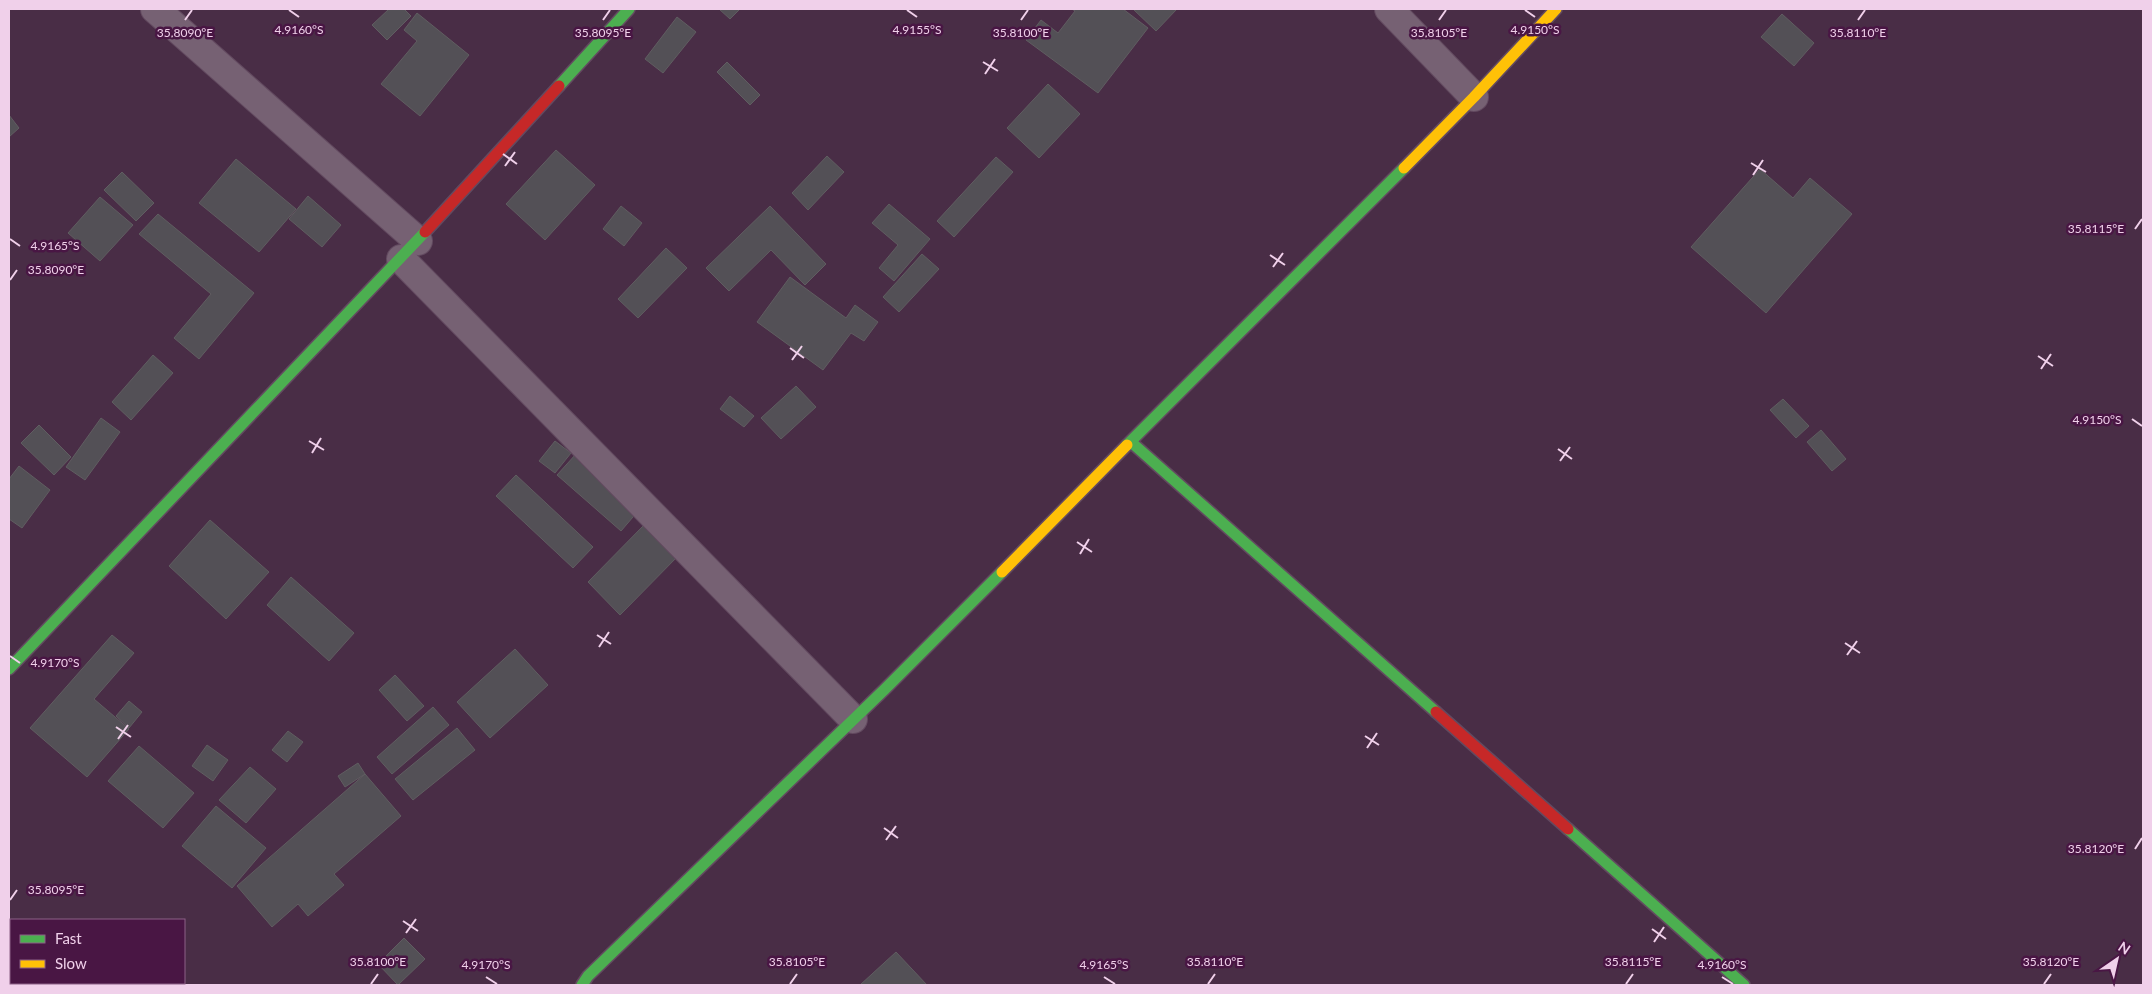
<svg xmlns="http://www.w3.org/2000/svg" width="2152" height="994" viewBox="0 0 2152 994" font-family="Lato,sans-serif">
<style>
.building{fill:#535056;stroke:#605d61}
.lines{fill:none;stroke-linecap:round;stroke-linejoin:round}
.street-casing{stroke:#634a60;stroke-width:30}
.fast-casing{stroke:#634a60;stroke-width:14}
.slow-casing{stroke:#634a60;stroke-width:14}
.jam-casing{stroke:#634a60;stroke-width:14}
.street{stroke:#766173;stroke-width:28}
.fast{stroke:#4caf50;stroke-width:11}
.slow{stroke:#ffc107;stroke-width:11}
.jam{stroke:#c62828;stroke-width:11}
.ticks{fill:none;stroke:#f0d0ea;stroke-width:2}
.ticks-label{font-size:12px;text-anchor:middle;fill:#f0d0ea;stroke:#491644;stroke-width:5;stroke-linejoin:round;paint-order:stroke}
</style>
<rect width="100%" height="100%" fill="#492d46"/>
<g class="building">
<path d="M389,9H404L411,16L387,40L372,25Z"/>
<path d="M719,9H740L730,19Z"/>
<path d="M1072,9H1123L1148,28L1098,93L1026,40L1041,20L1058,33L1075,11Z"/>
<path d="M1133,9H1177L1156,31Z"/>
<path d="M417,13L469,55L420,116L381,84L417,41L404,30Z"/>
<path d="M1782,14L1814,43L1794,66L1761,37Z"/>
<path d="M677,17L696,32L663,73L645,59Z"/>
<path d="M727,62L760,95L750,105L717,72Z"/>
<path d="M1048,84L1080,114L1039,158L1007,128Z"/>
<path d="M9,115L19,128L9,137Z"/>
<path d="M556,150L595,185L545,240L506,204Z"/>
<path d="M827,156L844,172L808,210L792,193Z"/>
<path d="M996,157L1013,172L954,237L937,221Z"/>
<path d="M236,159L296,209L259,252L199,203Z"/>
<path d="M1760,169L1793,198L1810,178L1852,214L1766,313L1691,247Z"/>
<path d="M122,172L154,203L136,221L104,190Z"/>
<path d="M308,196L341,225L322,247L289,219Z"/>
<path d="M100,197L133,225L100,261L68,233Z"/>
<path d="M889,204L930,239L894,281L879,268L898,245L872,223Z"/>
<path d="M621,206L642,223L624,246L603,229Z"/>
<path d="M770,206L826,264L805,285L771,250L729,291L706,268Z"/>
<path d="M158,214L254,293L199,359L174,338L211,294L139,234Z"/>
<path d="M666,248L687,268L638,318L618,299Z"/>
<path d="M922,254L939,269L899,312L883,297Z"/>
<path d="M790,277L846,318L855,305L878,322L864,341L851,333L823,370L757,322Z"/>
<path d="M153,355L173,373L131,420L112,402Z"/>
<path d="M796,386L816,407L781,439L761,418Z"/>
<path d="M730,396L754,416L744,427L720,409Z"/>
<path d="M1783,399L1809,426L1796,438L1770,410Z"/>
<path d="M101,418L120,432L85,480L66,467Z"/>
<path d="M39,425L71,457L54,475L21,443Z"/>
<path d="M1821,430L1846,459L1832,471L1807,442Z"/>
<path d="M555,441L571,453L555,473L539,461Z"/>
<path d="M576,454L639,510L621,531L557,475Z"/>
<path d="M19,466L50,490L22,528L9,519V479Z"/>
<path d="M516,475L593,547L573,568L496,496Z"/>
<path d="M210,520L269,572L226,619L169,566Z"/>
<path d="M647,522L680,554L620,615L588,582Z"/>
<path d="M291,577L354,633L329,661L267,605Z"/>
<path d="M112,635L134,653L94,699L129,729L87,777L30,728Z"/>
<path d="M515,649L548,685L490,738L457,702Z"/>
<path d="M395,675L424,706L407,721L379,690Z"/>
<path d="M129,701L142,712L129,728L116,716Z"/>
<path d="M433,707L449,725L392,774L377,757Z"/>
<path d="M457,728L475,750L413,800L395,779Z"/>
<path d="M288,731L303,742L287,762L272,750Z"/>
<path d="M207,745L228,760L213,781L192,766Z"/>
<path d="M139,746L194,793L163,828L108,781Z"/>
<path d="M358,763L365,774L345,787L338,776Z"/>
<path d="M250,767L276,789L246,823L219,800Z"/>
<path d="M365,774L401,816L334,874L344,885L308,916L298,904L272,927L237,886Z"/>
<path d="M216,806L266,848L232,888L182,846Z"/>
<path d="M404,938L425,959L398,985L378,964Z"/>
<path d="M896,952L927,985H860Z"/>
</g>
<g class="lines">
<g class="street-casing">
<g id="street">
<path d="M155,9L418,241"/>
<path d="M1389,9L1474,97"/>
<path d="M401,259L853,719"/>
</g>
</g>
<g class="fast-casing">
<g id="fast">
<path d="M559,86L629,9"/>
<path d="M1131,442L1436,712"/>
<path d="M1127,445L1404,168"/>
<path d="M9,669L425,232"/>
<path d="M1568,829L1744,985"/>
<path d="M9,929L11,931"/>
<path d="M582,985L588,976L885,689L1002,572"/>
</g>
</g>
<g class="slow-casing">
<g id="slow">
<path d="M1404,168L1474,97L1556,9"/>
<path d="M1002,572L1127,445"/>
</g>
</g>
<g class="jam-casing">
<g id="jam">
<path d="M425,232L559,86"/>
<path d="M1436,712L1568,829"/>
<path d="M73,983L77,985"/>
</g>
</g>
<use href="#street" class="street"/>
<use href="#fast" class="fast"/>
<use href="#slow" class="slow"/>
<use href="#jam" class="jam"/>
</g>
<path class="ticks" d="M289,10L299,17M907,10L917,17M1525,10L1535,17M185,20L192,10M603,20L610,10M1021,20L1028,10M1439,20L1446,10M1858,20L1865,10M983,62L998,71M985,74L995,59M503,154L517,164M1751,163L1766,172M505,166L515,152M1753,175L1763,160M2135,229L2142,219M10,239L20,246M1270,255L1285,265M1273,267L1283,253M10,280L17,270M790,348L804,358M2038,356L2053,366M792,360L802,346M2041,369L2051,354M2132,419L2142,426M309,441L324,450M1558,449L1572,459M312,453L321,438M1560,461L1570,447M1077,542L1092,552M1080,554L1089,539M597,635L611,644M1845,643L1860,653M599,647L609,632M1847,655L1857,641M10,656L20,663M116,727L131,737M1365,736L1379,745M118,739L128,725M1367,748L1377,733M884,828L898,838M886,840L896,826M2135,849L2142,838M10,900L17,890M403,921L418,931M1652,929L1666,939M406,933L416,919M1654,942L1664,927M486,977L497,984M1104,977L1115,984M1722,977L1733,984M371,984L378,974M790,984L797,974M1208,984L1215,974M1626,984L1633,974M2044,984L2051,974"/>
<g class="ticks-label">
<text x="299" y="34">4.9160°S</text>
<text x="917" y="34">4.9155°S</text>
<text x="1535" y="34">4.9150°S</text>
<text x="603" y="37">35.8095°E</text>
<text x="1021" y="37">35.8100°E</text>
<text x="1858" y="37">35.8110°E</text>
<text x="185" y="37">35.8090°E</text>
<text x="1439" y="37">35.8105°E</text>
<text x="2096" y="233">35.8115°E</text>
<text x="55" y="250">4.9165°S</text>
<text x="56" y="274">35.8090°E</text>
<text x="2097" y="424">4.9150°S</text>
<text x="55" y="667">4.9170°S</text>
<text x="2096" y="853">35.8120°E</text>
<text x="56" y="894">35.8095°E</text>
<text x="378" y="966">35.8100°E</text>
<text x="797" y="966">35.8105°E</text>
<text x="1215" y="966">35.8110°E</text>
<text x="1633" y="966">35.8115°E</text>
<text x="2051" y="966">35.8120°E</text>
<text x="486" y="969">4.9170°S</text>
<text x="1104" y="969">4.9165°S</text>
<text x="1722" y="969">4.9160°S</text>
</g>
<rect width="2152" height="994" fill="none" stroke="#f0d0ea" stroke-width="20"/>
<rect x="10" y="919" width="175" height="65" fill="#491644" stroke="#8c6086"/>
<rect x="20" y="935" width="25" height="8" fill="#4caf50" stroke="#8c6086"/>
<text x="55" y="944" font-size="15" fill="#f0d0ea">Fast</text>
<rect x="20" y="960" width="25" height="8" fill="#ffc107" stroke="#8c6086"/>
<text x="55" y="969" font-size="15" fill="#f0d0ea">Slow</text>
<g transform="translate(2117 959) rotate(34)" stroke="#491644" stroke-width="4" paint-order="stroke">
<path d="M0-4L9 19L0 12L-9 19Z" fill="#f0d0ea"/>
<text y="-8" font-size="14" font-weight="bold" text-anchor="middle" fill="#f0d0ea">N</text>
</g>
</svg>
